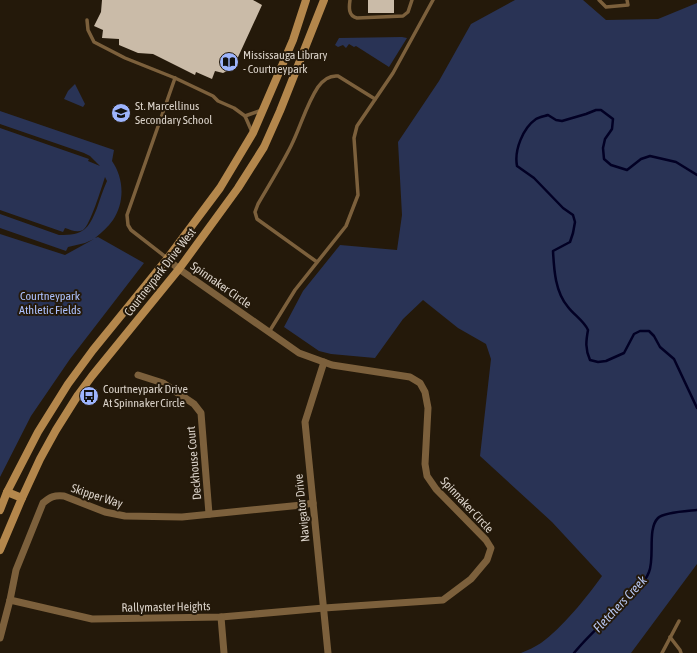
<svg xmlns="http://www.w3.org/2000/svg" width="697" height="653" viewBox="0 0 697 653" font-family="'Asap Condensed',sans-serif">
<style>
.green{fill:#293355}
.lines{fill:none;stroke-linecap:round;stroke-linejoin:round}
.stream{stroke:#020024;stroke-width:2.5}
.building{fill:#cabba8}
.service{stroke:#7c603c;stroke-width:3.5}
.minor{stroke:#7c603c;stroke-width:7}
.secondary{stroke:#b4874c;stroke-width:8}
.labels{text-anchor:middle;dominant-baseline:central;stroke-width:4;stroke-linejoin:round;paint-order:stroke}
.poi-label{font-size:12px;fill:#dad2c9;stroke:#24190a;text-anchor:start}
.street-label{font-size:12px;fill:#dad2c9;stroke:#24190a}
.park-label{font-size:12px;fill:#acc0fb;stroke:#24190a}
.water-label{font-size:13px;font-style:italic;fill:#b8c8f4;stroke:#24190a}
</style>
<rect width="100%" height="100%" fill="#24190a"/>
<g class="green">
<path d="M515,0H583L606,20L658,19L697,3V564L631,653H521C528,650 535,647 541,643C562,628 587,597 602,576L552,522L480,456L491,359L486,344L458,328L423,300L403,319L375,358L331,354L319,351L284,327L303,291L340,245L397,250L402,215L398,142L439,81L471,24Z"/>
<path d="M402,37L407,38L389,67L356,46L354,47L349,44L346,48L343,45L338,47L335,45L339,38Z"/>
<path d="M75,84L85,104L83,107L64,99L68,91Z"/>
<path d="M0,111L114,150L112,161C124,178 125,202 113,220C108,227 102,232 95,238L98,237L144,263L70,359L31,416L0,477V234L65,255L94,239L85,243L68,247L66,251L0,228V214L59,235C84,235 88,230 97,208C100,199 103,190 107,181L105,177C102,186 90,226 83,230C77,233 71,230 65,228L63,232L0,210V128L89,159L88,161L100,166L90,156L84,153L0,124Z"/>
</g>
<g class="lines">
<g class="stream">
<path d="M697,175L676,162L650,156L641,159L627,170L611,165L604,159L603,148L605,139L612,129L613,119L601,110H596L586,114L562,121L556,120L548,115C545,116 539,117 536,119C523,128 514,150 517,166L534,178L563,208L573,215L575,222L573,233L570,242L553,251C554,269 555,292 568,307C574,315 584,321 588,330C586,341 585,349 590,360L598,362L606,361L624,353L634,334L640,331H649L654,336L660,347L674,359L697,408"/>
<path d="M574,653C591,632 612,615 630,596C637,589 646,581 649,572C655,557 647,529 658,518C664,512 688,511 697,510"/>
</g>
</g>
<g class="building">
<path d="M102,0H253L262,5L233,68L223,73L215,71L212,79L196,72L195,75L153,54L138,53L119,45V39L102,38L103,30L94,26L101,12Z"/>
<rect x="368" y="0" width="26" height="13"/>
</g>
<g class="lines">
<g class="service">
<path d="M350,0C349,7 348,16 357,18L403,16L408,12L412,0"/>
<path d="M599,0L606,7L628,5L627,0"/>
<path d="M87,20L88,30L94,42L125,58L175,78L213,96L218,101L234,108L245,116"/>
<path d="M252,132L245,116L262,110"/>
<path d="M167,258L131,230L128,225L127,215L175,78"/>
<path d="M317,262L257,219L255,212L258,204C269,185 281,166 291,146C301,126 306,105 318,87C323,80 329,75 338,76L375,99"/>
<path d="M269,332L295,290L346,226L358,195L354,138L357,126L393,73L433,0"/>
<path d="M670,637L680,650L681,653"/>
<path d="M662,653L679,621"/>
</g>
<g class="minor">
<path d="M324,362L305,422L328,653"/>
<path d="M138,375L163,383L194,404L201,413L209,514"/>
<path d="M10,600L92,619L221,617L324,608L443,600L471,579L487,560L491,548L486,540L436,489L427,476L425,464L428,408L425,392L420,383L410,377L332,365L299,353L179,269L167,259"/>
<path d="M221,617L224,653"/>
<path d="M0,638L10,600L16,570L43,503C50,497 54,495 64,496L105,512L125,516L182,517L302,505L313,503"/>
</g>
<g class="secondary">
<path d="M7,492L22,498"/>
<path d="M0,510L7,492L38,432L68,384L93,350L167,259L220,188L253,133L293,40L306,0"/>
<path d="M0,550L22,498L40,459L56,430L78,395L92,376L179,269L238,188L264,147L280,111L324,0"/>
</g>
</g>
<defs>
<g id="library-disc" transform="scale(1)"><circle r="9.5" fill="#9db4fd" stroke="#24190a"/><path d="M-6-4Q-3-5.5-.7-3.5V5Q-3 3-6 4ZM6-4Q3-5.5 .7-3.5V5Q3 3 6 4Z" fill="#111"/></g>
<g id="school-disc" transform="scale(1)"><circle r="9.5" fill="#9db4fd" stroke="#24190a"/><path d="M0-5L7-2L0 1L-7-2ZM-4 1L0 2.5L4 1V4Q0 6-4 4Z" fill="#111"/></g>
<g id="bus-disc" transform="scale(1)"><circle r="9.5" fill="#9db4fd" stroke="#24190a"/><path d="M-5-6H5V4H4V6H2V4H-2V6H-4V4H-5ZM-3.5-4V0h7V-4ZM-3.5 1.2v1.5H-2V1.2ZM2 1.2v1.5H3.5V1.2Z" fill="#111"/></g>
</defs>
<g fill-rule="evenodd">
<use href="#library-disc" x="229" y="62"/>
<use href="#school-disc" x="121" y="113"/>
<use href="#bus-disc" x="89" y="396"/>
</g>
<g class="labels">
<g class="poi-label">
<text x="243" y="55">Mississauga Library<tspan x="243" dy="14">- Courtneypark</tspan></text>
<text x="135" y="106">St. Marcellinus<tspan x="135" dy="14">Secondary School</tspan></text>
<text x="103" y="389">Courtneypark Drive<tspan x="103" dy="14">At Spinnaker Circle</tspan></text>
</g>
<g class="street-label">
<text transform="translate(160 272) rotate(-52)">Courtneypark Drive West</text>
<text transform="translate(221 285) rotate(35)">Spinnaker Circle</text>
<text transform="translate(194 463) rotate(-95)">Deckhouse Court</text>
<text transform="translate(97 496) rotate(18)">Skipper Way</text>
<text transform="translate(467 505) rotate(47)">Spinnaker Circle</text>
<text transform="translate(302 508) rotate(-96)">Navigator Drive</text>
<text transform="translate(166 607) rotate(-1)">Rallymaster Heights</text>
</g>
<g class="park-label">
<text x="50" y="296">Courtneypark<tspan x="50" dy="14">Athletic Fields</tspan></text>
</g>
<g class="water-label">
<text transform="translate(620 604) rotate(-47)">Fletchers Creek</text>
</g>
</g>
</svg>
